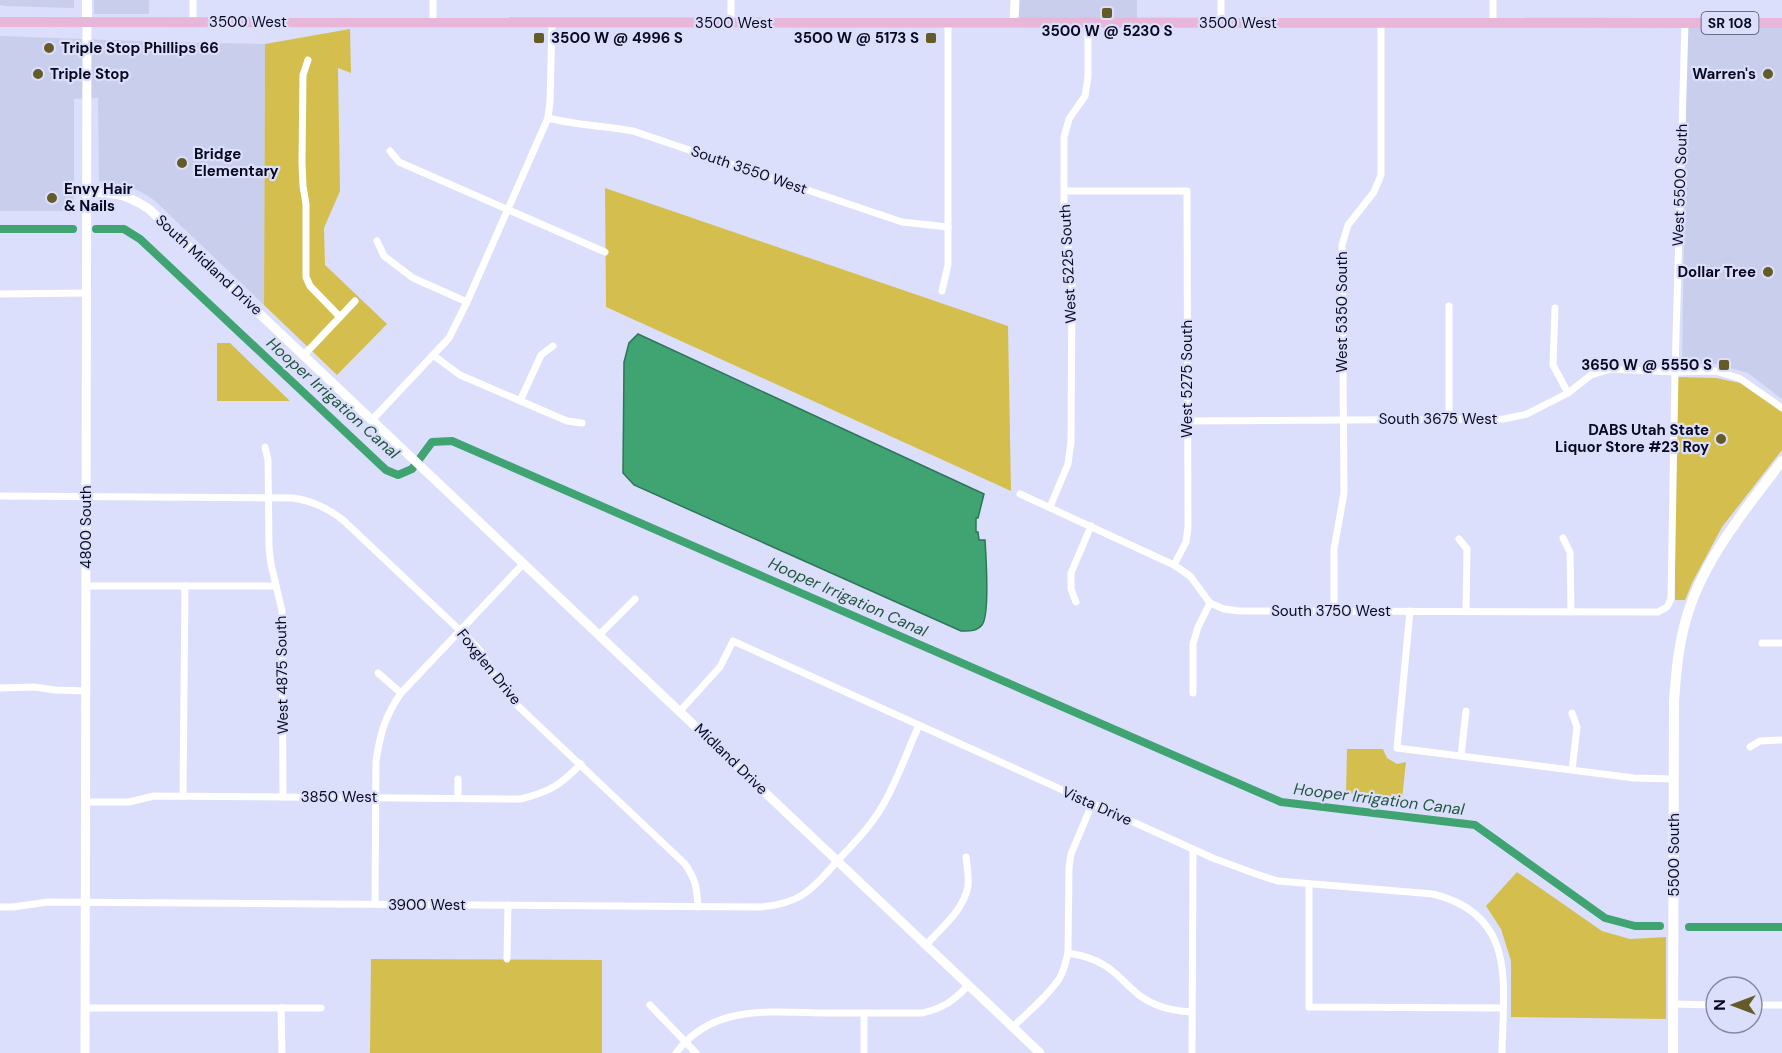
<svg xmlns="http://www.w3.org/2000/svg" width="1782" height="1053" viewBox="0 0 1782 1053" font-family="'DM Sans',sans-serif">
<style>
.built{fill:#c9ceec}
.green{fill:#d4bf4e}
.water{fill:#3fa372;stroke:#2f7559;stroke-width:1.5}
.lines{fill:none;stroke-linecap:round;stroke-linejoin:round}
.canal{stroke:#3fa372;stroke-width:8}
.minor{stroke:#fff;stroke-width:7}
.tertiary{stroke:#fff;stroke-width:9}
.secondary{stroke:#fff;stroke-width:10}
.primary{stroke:#e8b6d9;stroke-width:10}
.poi-dot{fill:#655b28;stroke:#dbdffb;stroke-width:2}
.labels{text-anchor:middle;dominant-baseline:central;stroke-width:4.5;stroke-linejoin:round;paint-order:stroke}
.shield{fill:#dbdffb;stroke:#484962;stroke-width:1.5}
.shield-label{font-size:14px;font-weight:bold;fill:#090920}
.street-label{font-size:15px;fill:#090920;stroke:#dbdffb}
.poi-label{font-size:15px;font-weight:bold;fill:#090920;stroke:#dbdffb;text-anchor:start}
.water-label{font-size:16px;font-style:italic;fill:#22563c;stroke:#dbdffb}
</style>
<rect width="100%" height="100%" fill="#dbdffb"/>
<g class="built">
<path d="M0,0H74V8L4,6L0,5Z"/>
<rect x="94" y="0" width="55" height="14"/>
<path d="M1013,0H1137V18L1013,19Z"/>
<path d="M1687,27L1782,28V399L1748,373L1716,364L1682,365Z"/>
<path d="M0,36L165,42L265,44L264,305L154,200L141,192L125,185L108,183L99,181L98,98L74,99V211H0Z"/>
</g>
<g class="green">
<path d="M350,29L351,73L338,68L340,191L324,228L325,265L387,324L337,375L264,305L265,44Z"/>
<path d="M605,188L1008,326L1011,491L606,307Z"/>
<path d="M217,343H230L290,401H217Z"/>
<path d="M1675,377L1716,378L1745,384L1782,411V450L1722,527L1692,583L1685,600H1675Z"/>
<path d="M1347,749H1383L1387,758L1397,764L1406,762L1402,799L1346,793Z"/>
<path d="M1517,872L1602,931L1630,939L1666,937V1019L1511,1017V961L1501,929L1486,906Z"/>
<path d="M371,959L602,960V1053H370Z"/>
</g>
<path class="water" d="M638,334L984,494L978,518H976V532H978L979,540H985C986,556 990,615 982,625C976,632 969,631 961,631L634,485L623,473L624,362L629,343Z"/>
<g class="lines">
<g class="canal">
<path d="M0,229H73"/>
<path d="M96,229H124L140,239L386,470L398,475L412,469L432,442L452,441L1281,802L1475,825L1605,918L1635,926H1660"/>
<path d="M1689,927H1782"/>
</g>
<g class="minor">
<path d="M193,0V22"/>
<path d="M731,0V23"/>
<path d="M1221,0V23"/>
<path d="M1493,0V23"/>
<path d="M433,22V0"/>
<path d="M308,60L303,75L302,163L303,186L306,204V277L310,286L340,317"/>
<path d="M548,118C575,125 605,126 633,131L902,222L948,227"/>
<path d="M390,151L399,162L605,252"/>
<path d="M1065,191H1187L1188,527L1186,542L1174,565"/>
<path d="M377,241L384,256L413,278L467,302"/>
<path d="M942,291L948,265V23"/>
<path d="M0,294L87,293"/>
<path d="M1555,308L1553,365L1568,393"/>
<path d="M304,355L355,301"/>
<path d="M433,355L460,375L567,421L582,423"/>
<path d="M520,401L541,355L553,346"/>
<path d="M1449,419V306"/>
<path d="M372,420L449,338L467,302L548,118L550,102L552,22"/>
<path d="M1188,421L1504,419L1527,414L1568,393L1591,375L1611,369L1675,372L1715,371L1739,378L1782,408"/>
<path d="M265,447L268,460L269,547L271,564L282,611L283,797"/>
<path d="M1020,494L1174,565L1190,576L1210,603L1224,609L1239,611L1658,612L1667,607L1671,599L1675,372L1685,23"/>
<path d="M0,496L293,498C313,501 327,508 343,520L468,638L481,652L501,686L518,706L685,864C696,880 697,888 698,907"/>
<path d="M1050,507L1068,464L1071,442L1072,283L1064,206V137L1069,119L1085,96L1088,77V23"/>
<path d="M1563,538L1570,552L1571,611"/>
<path d="M1459,539L1467,549L1466,611"/>
<path d="M86,586H276"/>
<path d="M1076,602L1071,589V573L1091,526"/>
<path d="M1334,611V549L1344,493L1342,245L1348,225L1374,192L1381,175V23"/>
<path d="M1410,611L1397,748L1634,778L1674,779"/>
<path d="M599,635L635,599"/>
<path d="M1762,643H1782"/>
<path d="M378,673L401,693"/>
<path d="M0,688L34,687L55,690L86,691"/>
<path d="M1193,693V644L1198,627L1210,603"/>
<path d="M680,711L720,667L733,641L1215,859C1236,866 1256,875 1278,881L1433,894C1518,915 1503,984 1502,1053"/>
<path d="M1572,713L1577,727L1572,770"/>
<path d="M1750,747L1760,741L1782,740"/>
<path d="M1461,756L1466,711"/>
<path d="M458,779V798"/>
<path d="M183,796L185,586"/>
<path d="M86,802H129L154,796L521,799C551,791 559,786 581,764"/>
<path d="M1309,884V1007L1503,1008"/>
<path d="M375,904L376,761C380,734 385,716 401,693L524,563"/>
<path d="M0,907H13L48,902L760,907C802,904 812,889 839,859C855,842 871,826 883,805C897,781 907,752 919,725"/>
<path d="M926,945C941,928 964,910 968,886C969,877 967,866 966,857"/>
<path d="M1068,953C1081,955 1093,958 1104,965C1115,971 1123,981 1132,989C1149,1006 1170,1011 1192,1012"/>
<path d="M507,959L508,905"/>
<path d="M1673,1004L1716,1005"/>
<path d="M650,1005L696,1053"/>
<path d="M1752,1005H1782"/>
<path d="M85,1008H321"/>
<path d="M281,1008L282,1053"/>
<path d="M864,1013V1053"/>
<path d="M1013,1027C1028,1012 1047,997 1059,979C1064,971 1066,962 1068,953L1069,868L1071,854L1092,804"/>
<path d="M676,1053C712,1004 770,1012 825,1013C857,1013 889,1013 922,1013C944,1008 953,1001 969,985"/>
<path d="M1192,1053L1193,850"/>
</g>
<g class="tertiary">
<path d="M1014,22L1015,0"/>
<path d="M87,192C115,193 125,193 149,209L1040,1053"/>
<path d="M85,1053L87,22"/>
</g>
<g class="secondary">
<path d="M87,0V22"/>
<path d="M1673,1053L1674,701C1676,674 1678,649 1685,623C1701,562 1745,510 1782,461"/>
</g>
<path class="primary" d="M0,22L1782,23"/>
</g>
<g class="poi-dot">
<rect x="1101" y="7" width="12" height="12" rx="3"/>
<rect x="533" y="32" width="12" height="12" rx="3"/>
<rect x="925" y="32" width="12" height="12" rx="3"/>
<circle cx="49" cy="48" r="6"/>
<circle cx="38" cy="74" r="6"/>
<circle cx="1768" cy="74" r="6"/>
<circle cx="182" cy="163" r="6"/>
<circle cx="52" cy="198" r="6"/>
<circle cx="1768" cy="272" r="6"/>
<rect x="1718" y="359" width="12" height="12" rx="3"/>
<circle cx="1721" cy="439" r="6"/>
</g>
<g class="labels">
<rect class="shield" x="1701.5" y="12" width="57" height="22" rx="4.5"/>
<g class="shield-label">
<text x="1730" y="23">SR 108</text>
</g>
<g class="street-label">
<text x="248" y="22">3500 West</text>
<text x="734" y="23">3500 West</text>
<text x="1238" y="23">3500 West</text>
<text transform="translate(749 170) rotate(19)">South 3550 West</text>
<text transform="translate(1680 185) rotate(-88)">West 5500 South</text>
<text transform="translate(1068 264) rotate(-93)">West 5225 South</text>
<text transform="translate(209 265) rotate(43)">South Midland Drive</text>
<text transform="translate(1342 312) rotate(-90)">West 5350 South</text>
<text transform="translate(1187 379) rotate(-90)">West 5275 South</text>
<text x="1438" y="419">South 3675 West</text>
<text transform="translate(86 527) rotate(-90)">4800 South</text>
<text x="1331" y="611">South 3750 West</text>
<text transform="translate(489 667) rotate(51)">Foxglen Drive</text>
<text transform="translate(282 675) rotate(-91)">West 4875 South</text>
<text transform="translate(731 759) rotate(44)">Midland Drive</text>
<text x="339" y="797">3850 West</text>
<text transform="translate(1097 806) rotate(24)">Vista Drive</text>
<text transform="translate(1674 855) rotate(-90)">5500 South</text>
<text x="427" y="905">3900 West</text>
</g>
<g class="poi-label">
<text x="1107" y="31" text-anchor="middle">3500 W @ 5230 S</text>
<text x="551" y="38">3500 W @ 4996 S</text>
<text x="919" y="38" text-anchor="end">3500 W @ 5173 S</text>
<text x="61" y="48">Triple Stop Phillips 66</text>
<text x="50" y="74">Triple Stop</text>
<text x="1756" y="74" text-anchor="end">Warren's</text>
<text x="194" y="154">Bridge<tspan x="194" dy="17">Elementary</tspan></text>
<text x="64" y="189">Envy Hair<tspan x="64" dy="17">&amp; Nails</tspan></text>
<text x="1756" y="272" text-anchor="end">Dollar Tree</text>
<text x="1712" y="365" text-anchor="end">3650 W @ 5550 S</text>
<text x="1709" y="430" text-anchor="end">DABS Utah State<tspan x="1709" dy="17">Liquor Store #23 Roy</tspan></text>
</g>
<g class="water-label">
<text transform="translate(333 398) rotate(42)">Hooper Irrigation Canal</text>
<text transform="translate(848 597) rotate(24)">Hooper Irrigation Canal</text>
<text transform="translate(1379 799) rotate(7)">Hooper Irrigation Canal</text>
</g>
</g>
<g transform="translate(1734 1005) rotate(270)"><circle r="28" fill="#dbdffb" stroke="#8789a3" stroke-width="1.5"/>
<path d="M0-4.5L10 22L0 15L-10 22Z" fill="#655b28"/>
<text y="-9" font-size="16" font-weight="bold" text-anchor="middle" fill="#090920">N</text>
</g>
</svg>
